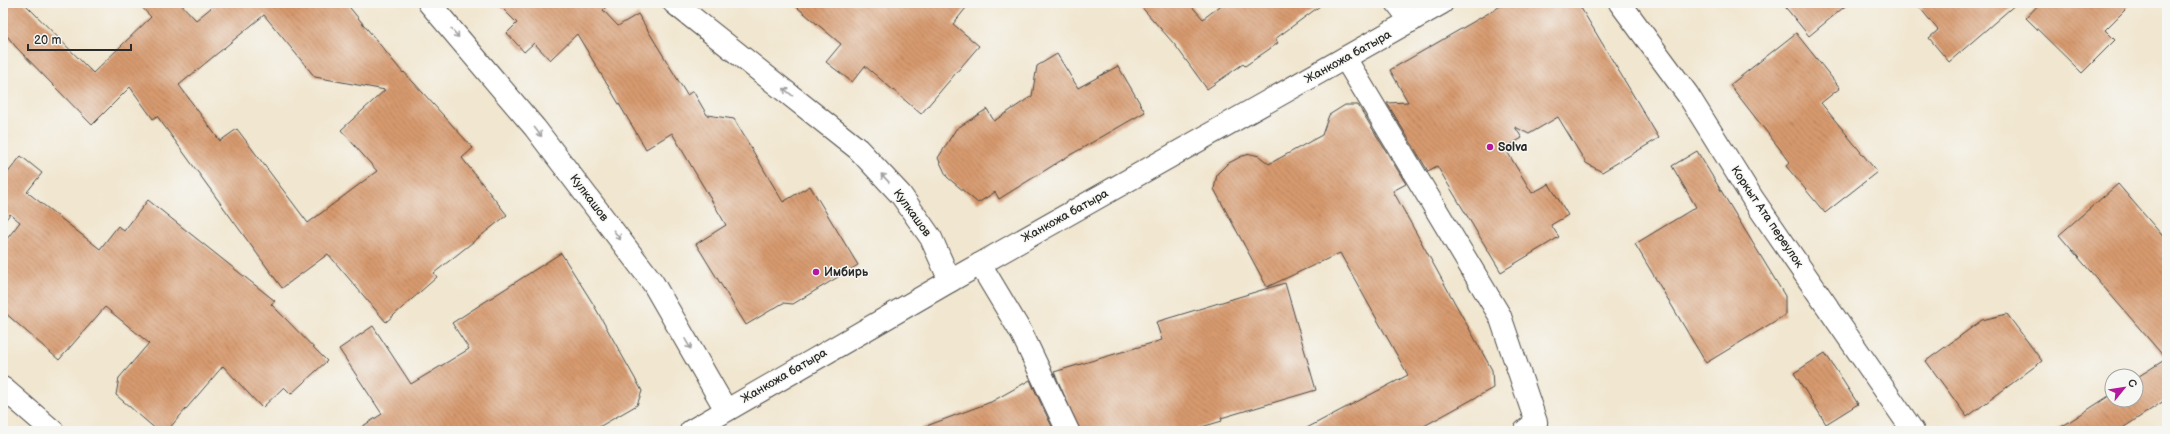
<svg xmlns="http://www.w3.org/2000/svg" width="2170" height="434" viewBox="0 0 2170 434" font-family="'Balsamiq Sans',sans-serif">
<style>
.building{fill:url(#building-back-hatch);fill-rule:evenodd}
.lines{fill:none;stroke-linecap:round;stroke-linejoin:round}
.minor-casing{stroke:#494744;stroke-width:24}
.minor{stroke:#fff;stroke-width:22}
.oneway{stroke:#a0a0a0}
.poi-dot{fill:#b5179e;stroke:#f6f6f2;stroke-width:1.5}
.labels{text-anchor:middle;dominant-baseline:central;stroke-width:3;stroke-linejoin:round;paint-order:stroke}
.street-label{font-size:12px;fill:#2b2b2b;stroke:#f6f6f2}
.poi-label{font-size:12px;font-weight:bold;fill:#2b2b2b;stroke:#f6f6f2;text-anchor:start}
</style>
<defs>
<pattern id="building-back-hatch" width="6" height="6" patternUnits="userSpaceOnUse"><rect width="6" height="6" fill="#d79a6e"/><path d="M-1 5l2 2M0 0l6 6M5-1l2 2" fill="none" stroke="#af7e5b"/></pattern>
</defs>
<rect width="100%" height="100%" fill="#f6f6f2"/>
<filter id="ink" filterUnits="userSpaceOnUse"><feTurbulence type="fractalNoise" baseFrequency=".025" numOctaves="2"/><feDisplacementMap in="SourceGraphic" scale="8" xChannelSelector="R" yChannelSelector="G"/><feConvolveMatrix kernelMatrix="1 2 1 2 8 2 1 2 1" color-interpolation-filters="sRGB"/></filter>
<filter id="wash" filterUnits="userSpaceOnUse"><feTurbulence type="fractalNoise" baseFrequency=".012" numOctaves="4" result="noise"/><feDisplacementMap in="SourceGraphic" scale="16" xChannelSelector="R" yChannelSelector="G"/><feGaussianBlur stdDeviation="0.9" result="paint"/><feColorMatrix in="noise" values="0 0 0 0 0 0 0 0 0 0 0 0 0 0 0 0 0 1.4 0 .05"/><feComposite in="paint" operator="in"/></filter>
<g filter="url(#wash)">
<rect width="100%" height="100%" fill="#f1e6cf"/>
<g id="blocks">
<g class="building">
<path d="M3,3H24L93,73L151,17L138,3H180L196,20L217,3H346L403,73L404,72L473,148L462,158L507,215L434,273L437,277L386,322L328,254L282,288L157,116L153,119L130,87L92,125L16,47L3,31ZM264,15L315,77L385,90L341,130L377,171L308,223L237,129L220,141L179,85Z"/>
<path d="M497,3H610L603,10L618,26L638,14L687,95L693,91L707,115L734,119L783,202L810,186L858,265L793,304L783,303L746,325L696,244L726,225L672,133L646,149L577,34L550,60L534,43L524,52L507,33L517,23Z"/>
<path d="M792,3H970L953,24L979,46L921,114L865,66L852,82L826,62L841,44Z"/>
<path d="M1138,3H1189L1203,19L1224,3H1324L1275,39L1278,43L1245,66L1243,64L1207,89L1175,45Z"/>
<path d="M1506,3H1578L1659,138L1602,172L1586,163L1558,117L1529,134L1515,127L1522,138L1505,148L1532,193L1549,184L1568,215L1551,225L1559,237L1501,272L1437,166L1428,171L1387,103L1408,102L1390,70Z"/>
<path d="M1782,3H1849L1809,36Z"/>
<path d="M1916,3H2017L1949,62L1929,38L1938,30Z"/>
<path d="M2040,3H2132L2105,30L2115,40L2082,73L2026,18Z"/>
<path d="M1796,33L1840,88L1821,103L1877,172L1825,213L1786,166L1790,162L1730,85Z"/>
<path d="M1057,54L1078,88L1118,66L1145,112L1065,158L999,199L995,192L978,203L947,177L938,158L956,129L987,109L994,121L1032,96L1037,66Z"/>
<path d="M1345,105H1358L1406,184L1393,191L1492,370L1493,388L1415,431H1301L1408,375L1340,253L1267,287L1214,189L1217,174L1227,164L1242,156L1251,154L1259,156L1269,164L1322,135L1329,115Z"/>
<path d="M1697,151L1785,296V315L1706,363L1635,244L1696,207L1672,166Z"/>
<path d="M21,156L42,173L27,192L100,249L118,226L124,231L148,200L275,301L271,304L327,361L291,394L284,387L262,408L223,366L167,431H158L116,395L119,378L149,343L105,307L59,360L3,311V244L20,222L10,214L3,223V173L6,175Z"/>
<path d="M2118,184L2167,241V399L2118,431H2055L2112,394V400H2136V378L2166,359L2059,235Z"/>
<path d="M561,253L592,302L642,391L637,405L592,431H355L382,414L339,349L373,326L411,384L469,349L452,323Z"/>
<path d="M1285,283L1316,390L1221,418L1222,421L1188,431H1080L1054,372L1162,340L1156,322Z"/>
<path d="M2007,314L2042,361L1967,417L1926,361L1982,320Z"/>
<path d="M1825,353L1858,404L1826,424L1794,373Z"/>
<path d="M1030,380L1054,431H922L921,428L991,402Z"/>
</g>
</g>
</g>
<g filter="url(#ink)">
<use href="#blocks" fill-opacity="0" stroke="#494744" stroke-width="1"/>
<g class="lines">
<g class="minor-casing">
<g id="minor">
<path d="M429,3L535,128L653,283L726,410"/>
<path d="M674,3L858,149L901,195L931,238L950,281"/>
<path d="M1397,3L1411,21"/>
<path d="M1620,3L1688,95L1753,199L1913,431"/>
<path d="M1345,58L1500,316L1536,422L1525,431"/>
<path d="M980,264L1022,334L1068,431"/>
<path d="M3,388L53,431"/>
<path d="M691,431L950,281L1442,3"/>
</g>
</g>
<use href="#minor" class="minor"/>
</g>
<defs><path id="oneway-shaft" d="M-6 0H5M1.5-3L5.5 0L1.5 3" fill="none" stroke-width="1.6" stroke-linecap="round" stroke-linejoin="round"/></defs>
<g class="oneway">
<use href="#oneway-shaft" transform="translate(455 33) rotate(50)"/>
<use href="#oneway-shaft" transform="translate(788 92) rotate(-141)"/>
<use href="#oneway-shaft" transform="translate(538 132) rotate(52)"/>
<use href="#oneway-shaft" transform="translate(885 178) rotate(-133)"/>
<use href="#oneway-shaft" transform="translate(617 235) rotate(53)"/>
<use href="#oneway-shaft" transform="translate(688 344) rotate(60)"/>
</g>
</g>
<g class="poi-dot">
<circle cx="1490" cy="147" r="4"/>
<circle cx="816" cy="272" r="4"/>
</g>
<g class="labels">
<g class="street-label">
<text transform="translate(1348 57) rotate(-29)">Жанкожа батыра</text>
<text transform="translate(589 198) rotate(53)">Кулкашов</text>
<text transform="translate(912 213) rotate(54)">Кулкашов</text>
<text transform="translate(1065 216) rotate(-29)">Жанкожа батыра</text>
<text transform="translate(1767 217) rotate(56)">Коркыт Ата переулок</text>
<text transform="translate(784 376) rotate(-30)">Жанкожа батыра</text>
</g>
<g class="poi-label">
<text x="1498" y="147">Solva</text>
<text x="824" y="272">Имбирь</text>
</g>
</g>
<rect width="2170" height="434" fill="none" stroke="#f6f6f2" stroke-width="16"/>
<g transform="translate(2124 388) rotate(60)"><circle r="19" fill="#f6f6f2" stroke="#a5a5a2"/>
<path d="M0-3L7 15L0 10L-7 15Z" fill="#b5179e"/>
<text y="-6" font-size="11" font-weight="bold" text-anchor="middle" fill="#2b2b2b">С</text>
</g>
<path d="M28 44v6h103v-6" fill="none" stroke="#2b2b2b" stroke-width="2"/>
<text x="34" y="44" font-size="12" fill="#2b2b2b" stroke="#f6f6f2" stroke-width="3" paint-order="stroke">20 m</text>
</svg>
